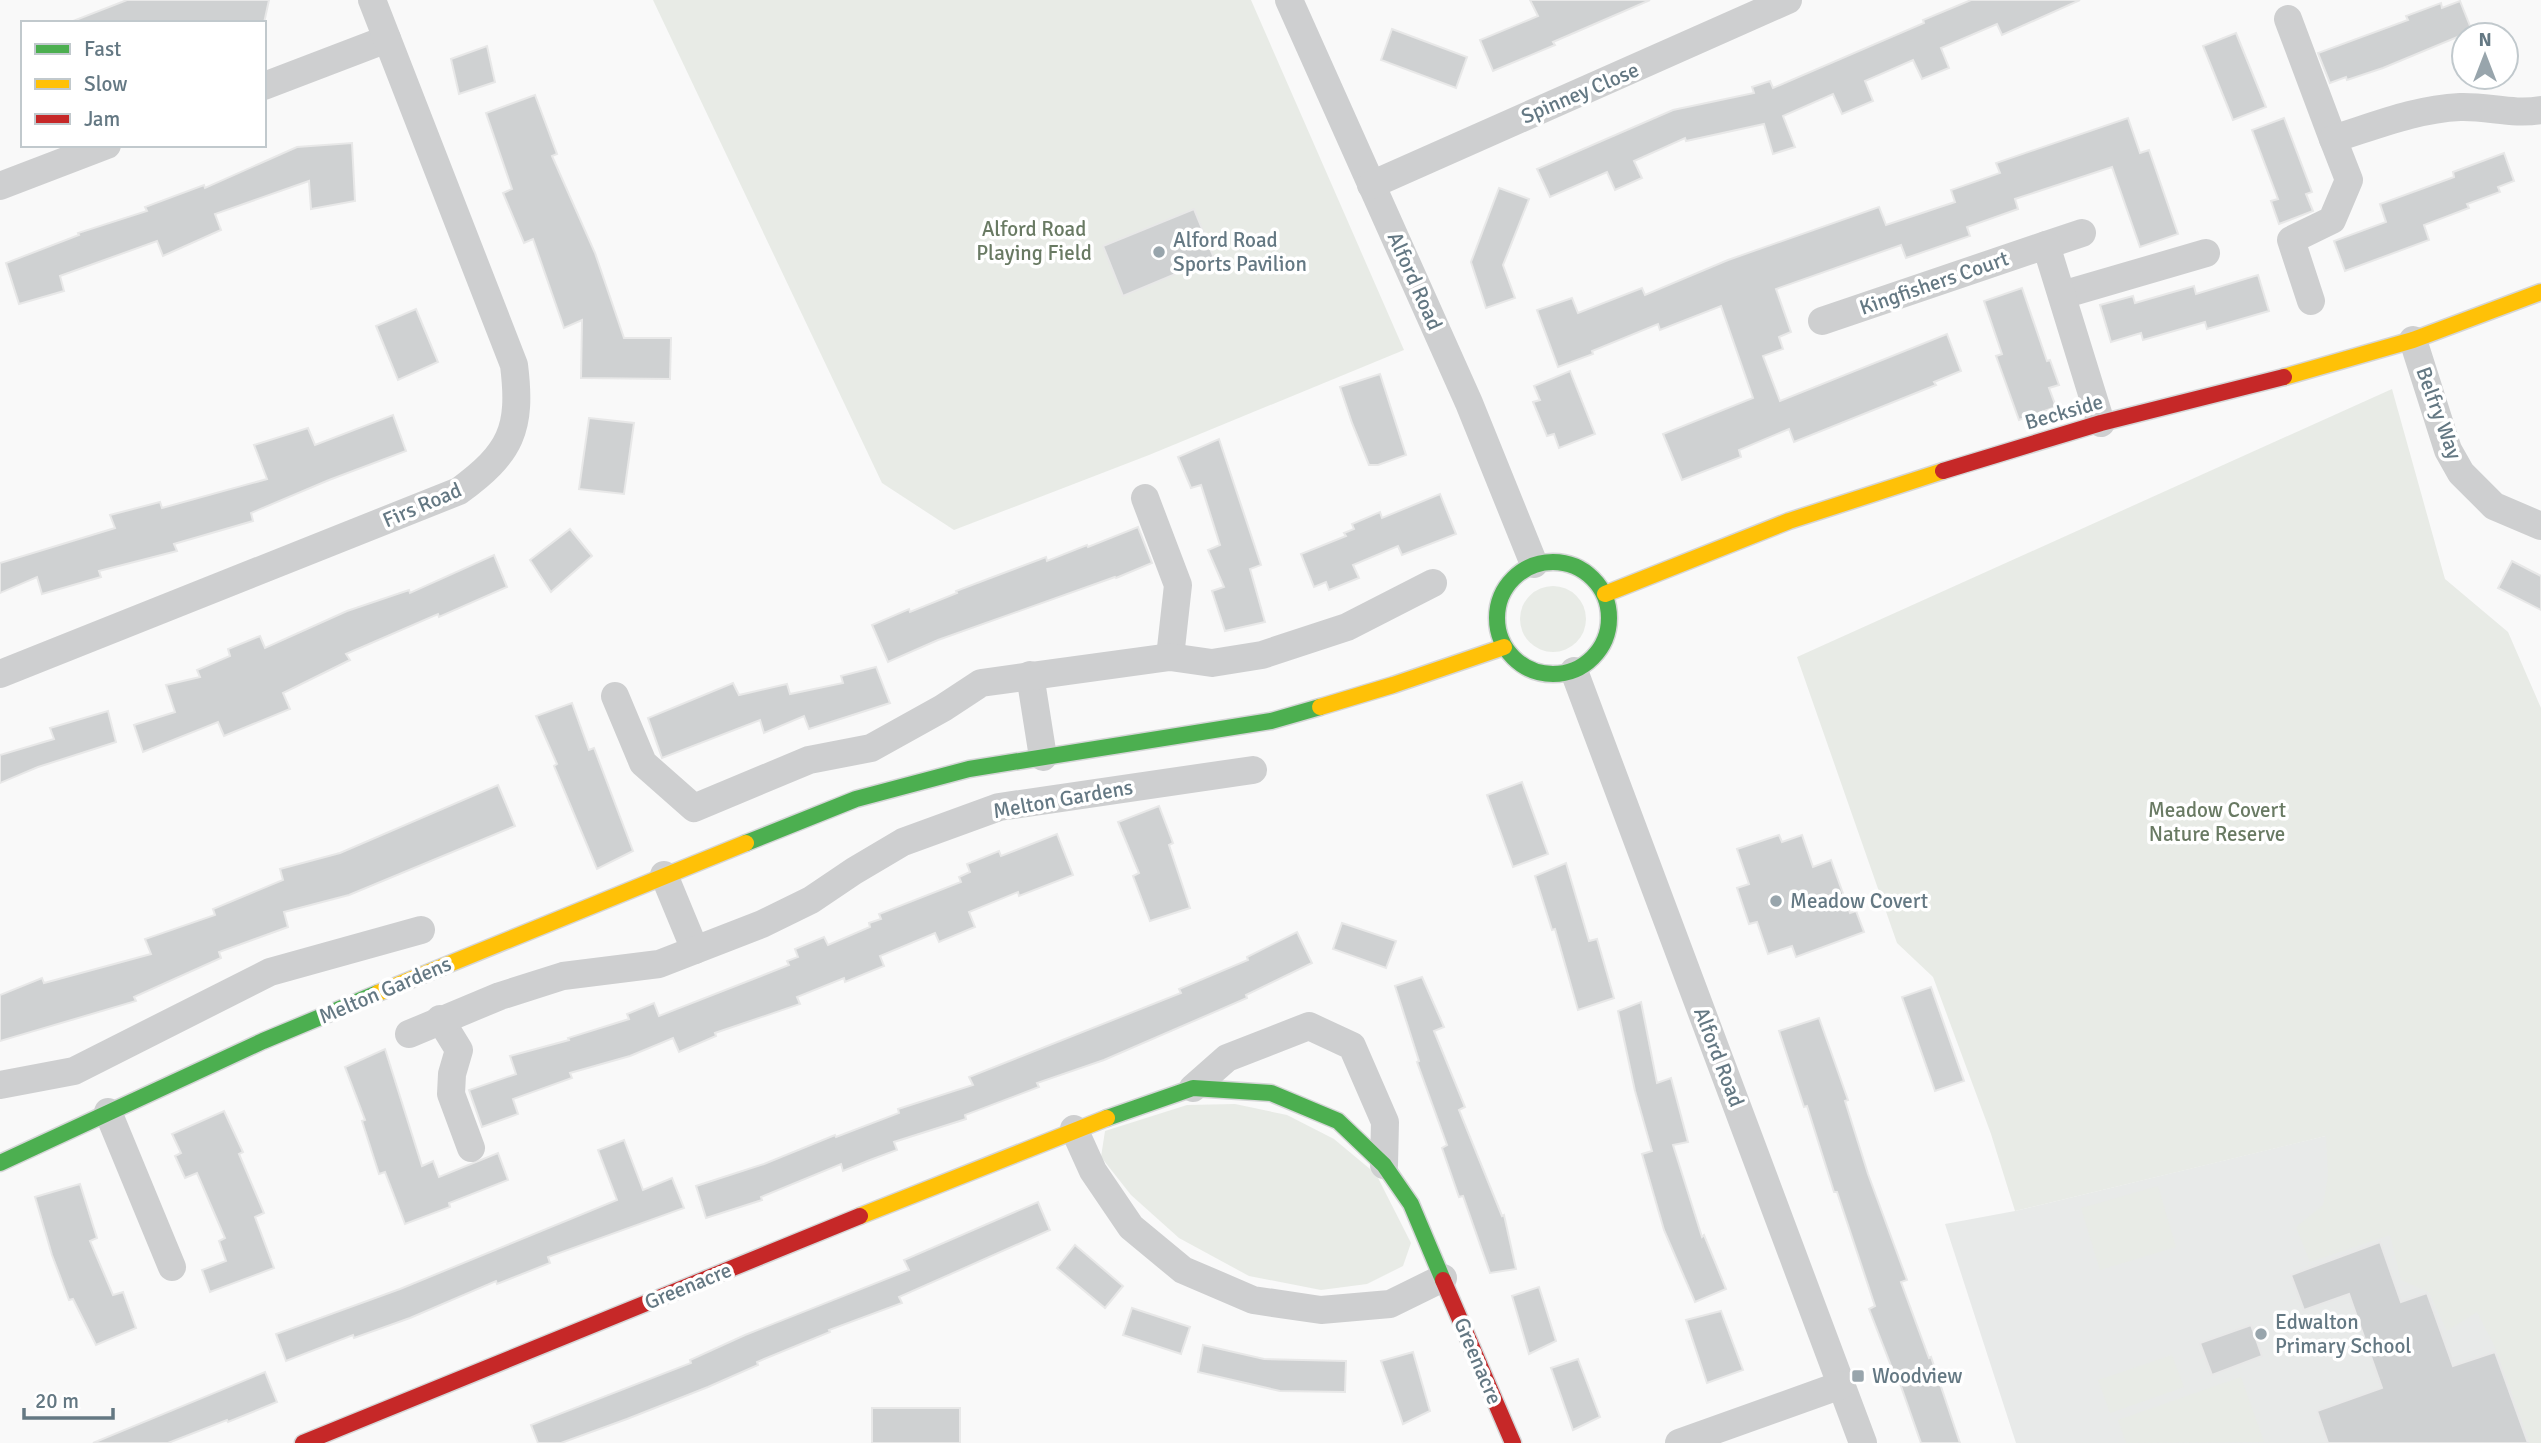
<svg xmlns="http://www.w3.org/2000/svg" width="2541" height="1443" viewBox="0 0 2541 1443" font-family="Signika,sans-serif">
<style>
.built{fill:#e8eae9}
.green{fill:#e8ebe6}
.building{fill:#cfd1d2;stroke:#e8e8e8;stroke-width:2}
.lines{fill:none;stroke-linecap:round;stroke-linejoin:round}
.fast-casing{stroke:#d5d6d7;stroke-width:19}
.slow-casing{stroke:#d5d6d7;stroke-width:19}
.jam-casing{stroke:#d5d6d7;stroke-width:19}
.street{stroke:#cecfd0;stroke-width:28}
.fast{stroke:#4caf50;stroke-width:16}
.slow{stroke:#ffc107;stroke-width:16}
.jam{stroke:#c62828;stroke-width:16}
.poi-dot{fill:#98a5ac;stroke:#fff;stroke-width:2.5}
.labels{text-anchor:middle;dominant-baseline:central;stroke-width:7;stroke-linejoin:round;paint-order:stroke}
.street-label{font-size:21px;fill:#647883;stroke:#fff}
.park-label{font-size:21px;fill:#697a63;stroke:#fff}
.poi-label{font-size:21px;fill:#647883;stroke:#fff;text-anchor:start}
</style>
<rect width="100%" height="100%" fill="#f9f9f9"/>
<path class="built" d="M2541,1084V1443H2016L1945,1224L2015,1211Z"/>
<g class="green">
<path d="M653,0H1251L1404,350L1149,455L954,530L882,483Z"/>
<path d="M2392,389L2445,579L2508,632L2541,708V1443H2530L2494,1345L2477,1312L2447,1331L2429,1292L2401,1280L2390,1235L2310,1262L2296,1227L2323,1205L2328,1176L2326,1136L2015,1211L1991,1134L1933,977L1897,943L1797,657Z"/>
<circle cx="1553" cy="619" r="33"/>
<path d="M1235,1104L1287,1115L1334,1139L1376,1174L1411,1243L1403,1266L1367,1284L1321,1290L1249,1276L1179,1238L1131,1195L1101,1157L1105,1131L1187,1105Z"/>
<path d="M2158,1186L2176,1247L2100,1270L2081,1208Z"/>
<path d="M2172,1355L2184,1387L2110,1413L2098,1380Z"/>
<path d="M2241,1377L2264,1442L2126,1443L2118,1420Z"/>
</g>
<g class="building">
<path d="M127,0H269L264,23H74L73,21Z"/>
<path d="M1530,0H1650L1553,42L1555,45L1493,71L1480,40L1538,16Z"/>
<path d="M1971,0H2080L2002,35L1997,24L1941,48L1949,68L1922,79L1913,60L1865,81L1873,101L1842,114L1833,94L1783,116L1795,147L1773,154L1764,124L1686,141L1685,138L1634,161L1642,178L1615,190L1607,172L1550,197L1537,169L1673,110L1754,93L1752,87L1770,81L1773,88L1924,23L1923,20Z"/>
<path d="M2460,1L2472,31L2383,68L2347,80L2346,77L2330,83L2318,53L2408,20L2406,16L2441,3L2442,8Z"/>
<path d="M1392,29L1467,57L1456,88L1381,60Z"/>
<path d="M2236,33L2266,107L2233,120L2203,46Z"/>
<path d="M487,46L495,82L459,94L451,59Z"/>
<path d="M535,95L557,154L552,156L595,253L624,338H671L670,379L581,378L582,320L564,328L533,239L524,243L503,193L512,189L486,113Z"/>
<path d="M2128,118L2140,153L2149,150L2178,234L2140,247L2112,167L2015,199L2018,209L1967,227L1970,236L1906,258L1901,245L1776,289L1791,332L1779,337L1783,349L1763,356L1780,401L1947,334L1961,371L1934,382L1936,385L1794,442L1789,429L1739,450L1741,457L1682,480L1663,434L1753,398L1721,306L1660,330L1658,324L1592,351L1593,354L1558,367L1537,310L1572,298L1578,313L1642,288L1645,295L1728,260L1879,207L1886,225L1955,202L1951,190L2000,173L1996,163Z"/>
<path d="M2284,118L2312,192L2306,194L2313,211L2279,224L2271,201L2278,199L2252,130Z"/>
<path d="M352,143L355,201L311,209L309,181L215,214L221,230L163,256L157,241L60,276L64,291L19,304L6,263L79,235L78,233L147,211L145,207L204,185L205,188L297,147Z"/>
<path d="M2504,153L2514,181L2498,187L2500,192L2467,204L2469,208L2424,225L2429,240L2345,271L2334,241L2386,222L2380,204L2454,177L2453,172Z"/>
<path d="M1499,188L1529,199L1503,265L1515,298L1486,308L1471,262Z"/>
<path d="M1194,209L1214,258L1123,296L1103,246Z"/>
<path d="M2258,275L2269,311L2207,329L2205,322L2143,340L2141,333L2111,342L2100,305L2133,296L2135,303L2194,286L2196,294Z"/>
<path d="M2022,288L2047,361L2050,360L2059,385L2049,388L2056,407L2019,420L1996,356L2002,354L1984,301Z"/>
<path d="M416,309L438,362L398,380L376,326Z"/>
<path d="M1570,371L1595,434L1559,448L1554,434L1547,436L1533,402L1540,400L1534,386Z"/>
<path d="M1380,374L1406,455L1378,465H1369L1352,423L1340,387Z"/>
<path d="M393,415L406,451L329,480L251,513L253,521L174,544L177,551L99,571L101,577L42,594L37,577L0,593V563L115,528L110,515L160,502L162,508L267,479L254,445L308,428L315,445Z"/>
<path d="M589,418L634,423L624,494L579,489Z"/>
<path d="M1219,439L1261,565L1250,569L1265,622L1225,631L1212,591L1224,587L1208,550L1220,545L1201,485L1191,488L1178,457Z"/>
<path d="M1440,494L1456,534L1402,555L1398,546L1353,565L1359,578L1329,590L1326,582L1314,587L1301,554L1346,536L1344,533L1354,529L1352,524L1380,512L1382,518Z"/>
<path d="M1138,527L1152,563L1116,578L1115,577L938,640L888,662L872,625L909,609L910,612L957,593L956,591L993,577L1046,557L1047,561L1087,545L1088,547Z"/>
<path d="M570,529L592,556L551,592L530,560Z"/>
<path d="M494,555L507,587L439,617L438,614L346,654L350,660L283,693L290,709L224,736L218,722L143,752L134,725L175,712L166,685L200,677L197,670L230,656L228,649L260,636L265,648L347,611L409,590L410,593Z"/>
<path d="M2512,561L2541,576V610L2498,588Z"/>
<path d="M876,667L890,703L809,729L804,716L764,733L760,720L662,758L648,718L733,683L739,695L787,684L790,694L843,683L841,676Z"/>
<path d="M572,703L589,750L594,748L633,851L597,869L554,766L557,764L536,716Z"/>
<path d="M108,711L116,742L38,767L0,783V755L54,739L50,728Z"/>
<path d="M1522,782L1548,854L1513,867L1487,795Z"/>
<path d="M498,785L515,826L349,895L284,912L288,927L219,952L221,958L134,997L136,1001L0,1041V995L42,978L44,983L151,954L145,939L215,915L213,909L283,880L280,869L340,853Z"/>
<path d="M1159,806L1173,843L1169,845L1190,908L1150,921L1133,876L1139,873L1118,822Z"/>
<path d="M1057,834L1073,875L1019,896L1018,892L969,912L975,927L939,942L935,933L880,956L884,966L845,982L844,978L797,997L800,1004L715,1033L716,1036L679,1052L673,1038L630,1056L570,1073L572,1078L513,1099L518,1114L482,1127L469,1090L516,1074L510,1056L569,1040L568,1038L629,1019L627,1014L654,1003L659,1016L789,965L787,961L798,957L795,949L824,937L828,945L870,927L869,923L881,919L879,914L961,882L959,877L970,872L967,864L999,851L1001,856Z"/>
<path d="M1779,835L1782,842L1802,835L1813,867L1831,860L1850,913L1856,911L1864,932L1796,957L1792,946L1768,954L1757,922L1749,924L1737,888L1749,884L1737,849Z"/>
<path d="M1566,863L1589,941L1597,939L1614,998L1578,1010L1555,929L1552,930L1535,876Z"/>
<path d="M1342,923L1396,941L1386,968L1333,949Z"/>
<path d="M1297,932L1312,963L1246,995L1247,998L1104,1060L1037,1083L1039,1087L965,1115L966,1119L894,1142L897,1150L870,1160L843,1171L841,1164L761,1197L762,1200L706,1218L696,1186L764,1164L835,1135L836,1137L899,1113L898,1109L973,1085L969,1077L1181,993L1179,989L1248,960L1247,957Z"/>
<path d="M1422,977L1444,1027L1434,1031L1465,1107L1459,1110L1502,1216L1504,1215L1516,1269L1490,1273L1463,1196L1459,1197L1442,1148L1447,1145L1417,1062L1419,1061L1395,986Z"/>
<path d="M1931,987L1964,1081L1935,1091L1902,997Z"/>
<path d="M1641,1002L1657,1083L1671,1078L1688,1142L1673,1145L1702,1237L1704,1235L1726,1289L1695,1302L1664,1230L1642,1154L1652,1151L1635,1091L1618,1011Z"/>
<path d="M1819,1018L1848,1100L1845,1101L1868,1174L1907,1280L1901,1282L1929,1358L1931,1357L1960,1443H1921L1897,1375L1895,1376L1869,1309L1875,1306L1837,1192H1834L1807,1106L1804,1107L1779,1031Z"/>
<path d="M385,1049L422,1166L433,1161L439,1177L498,1153L508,1180L449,1203L450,1207L405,1224L385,1172L379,1174L362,1121L365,1120L345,1067Z"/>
<path d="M224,1111L243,1152L239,1154L264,1213L255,1217L274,1268L210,1292L202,1270L226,1261L219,1241L225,1238L197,1173L185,1178L175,1156L181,1153L172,1134Z"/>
<path d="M624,1140L643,1190L672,1178L684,1208L548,1257L550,1263L497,1284L496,1281L410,1318L354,1338L353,1335L286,1361L276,1334L400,1289L617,1200L598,1150Z"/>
<path d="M80,1184L97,1238L90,1241L113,1295L123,1292L136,1328L96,1345L73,1299L69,1300L52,1255L35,1197Z"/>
<path d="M1038,1202L1050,1230L899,1297L902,1303L829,1330L830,1332L757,1362L758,1365L708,1387L627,1419L561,1443H538L531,1425L691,1363L690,1360L745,1335L909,1270L904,1260Z"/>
<path d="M2380,1242L2401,1302L2427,1293L2453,1366L2495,1352L2528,1443H2328L2317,1411L2382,1388L2349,1294L2304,1310L2291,1275Z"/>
<path d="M1075,1245L1123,1286L1105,1308L1057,1268Z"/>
<path d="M1539,1287L1556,1341L1529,1354L1512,1296Z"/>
<path d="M1132,1308L1190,1327L1181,1354L1123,1335Z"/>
<path d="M1721,1311L1743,1370L1707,1383L1686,1320Z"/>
<path d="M2251,1325L2262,1356L2212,1375L2200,1343Z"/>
<path d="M1203,1345L1264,1359L1346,1361L1345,1392L1280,1391L1198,1372Z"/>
<path d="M1413,1352L1430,1411L1403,1424L1381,1361Z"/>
<path d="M1578,1359L1600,1417L1573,1430L1551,1368Z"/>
<path d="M265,1372L277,1402L228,1422L227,1420L168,1443H93Z"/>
<rect x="872" y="1408" width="88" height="35"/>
</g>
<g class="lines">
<g class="fast-casing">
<g id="fast">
<circle cx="1553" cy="618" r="56"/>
<path d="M746,843L856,799L969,769L1271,721L1320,707"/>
<path d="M1107,1118L1193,1088L1271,1093L1338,1121L1384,1165L1411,1204L1443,1280"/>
<path d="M0,1163L263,1041L378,993"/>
</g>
</g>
<g class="slow-casing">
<g id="slow">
<path d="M2284,377L2413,340L2541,292"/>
<path d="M1605,594L1789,521L1943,471"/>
<path d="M1320,707L1393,685L1504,647"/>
<path d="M378,993L746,843"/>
<path d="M860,1216L1107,1118"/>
</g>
</g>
<g class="jam-casing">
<g id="jam">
<path d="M1943,471L2101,423L2284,377"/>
<path d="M1443,1280L1513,1443"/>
<path d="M303,1443L860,1216"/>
</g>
</g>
<g class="street">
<path d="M1289,0L1469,403L1534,564"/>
<path d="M2288,19L2333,139"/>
<path d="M264,86L387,39"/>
<path d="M1371,185L1788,0"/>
<path d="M0,186L107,145"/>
<path d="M2046,245L2082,233"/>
<path d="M2062,295L2206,253"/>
<path d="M2311,301L2291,240L2332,220L2349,180L2333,139C2375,126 2416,109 2460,107C2488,106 2513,115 2541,110"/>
<path d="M1822,321L2046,245L2101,423"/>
<path d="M2413,340L2448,450L2461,473L2494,506L2541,526"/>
<path d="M1145,498L1178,585L1170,657"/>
<path d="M1574,671L1863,1443"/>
<path d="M0,674L459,491C511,453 522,429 514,365L372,0"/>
<path d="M1030,675L1043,757"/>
<path d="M615,696L643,763L694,808L809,760L871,748L943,708L981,683L1170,657L1212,663L1262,655L1347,627L1433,583"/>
<path d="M664,875L695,950"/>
<path d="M440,1019L459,1050L452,1074L451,1094L471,1148"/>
<path d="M409,1034L500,996L563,976L659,964L762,924L811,900L854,871L903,842L999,807L1253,770"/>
<path d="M0,1085L74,1071L270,972L421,930"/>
<path d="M1193,1088L1227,1058L1309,1026L1352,1046L1385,1122L1384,1165"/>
<path d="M108,1112L172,1267"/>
<path d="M1074,1129L1093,1171L1131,1227L1183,1270L1253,1300L1321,1310L1390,1304L1443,1278"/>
<path d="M1679,1443L1841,1385"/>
</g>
<use href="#fast" class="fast"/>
<use href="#slow" class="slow"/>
<use href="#jam" class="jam"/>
</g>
<g class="poi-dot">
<circle cx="1159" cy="252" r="7"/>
<circle cx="1776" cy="901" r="7"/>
<circle cx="2261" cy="1334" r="7"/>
<rect x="1851" y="1369" width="14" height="14" rx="3.5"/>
</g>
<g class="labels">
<g class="street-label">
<text transform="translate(1580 93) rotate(-23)">Spinney Close</text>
<text transform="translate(1415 281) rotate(66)">Alford Road</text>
<text transform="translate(1934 283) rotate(-19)">Kingfishers Court</text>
<text transform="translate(2064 412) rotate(-16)">Beckside</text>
<text transform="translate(2439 413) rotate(70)">Belfry Way</text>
<text transform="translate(422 505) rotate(-23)">Firs Road</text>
<text transform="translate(1063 799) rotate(-10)">Melton Gardens</text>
<text transform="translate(385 990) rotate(-23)">Melton Gardens</text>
<text transform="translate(1719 1057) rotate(69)">Alford Road</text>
<text transform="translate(688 1286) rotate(-22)">Greenacre</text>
<text transform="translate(1478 1361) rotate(67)">Greenacre</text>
</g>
<g class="park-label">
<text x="1034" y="229">Alford Road<tspan x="1034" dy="24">Playing Field</tspan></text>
<text x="2217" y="810">Meadow Covert<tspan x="2217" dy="24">Nature Reserve</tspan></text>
</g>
<g class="poi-label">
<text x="1173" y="240">Alford Road<tspan x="1173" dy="24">Sports Pavilion</tspan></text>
<text x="1790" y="901">Meadow Covert</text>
<text x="2275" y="1322">Edwalton<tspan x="2275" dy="24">Primary School</tspan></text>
<text x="1872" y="1376">Woodview</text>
</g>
</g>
<rect x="21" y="21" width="245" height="126" fill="#ffffff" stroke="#c1c9cd" stroke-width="2"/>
<rect x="35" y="44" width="35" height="10" fill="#4caf50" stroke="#c1c9cd" stroke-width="2"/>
<text x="84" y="56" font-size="21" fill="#647883">Fast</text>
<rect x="35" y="79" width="35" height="10" fill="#ffc107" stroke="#c1c9cd" stroke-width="2"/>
<text x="84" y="91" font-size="21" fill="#647883">Slow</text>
<rect x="35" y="114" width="35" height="10" fill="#c62828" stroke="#c1c9cd" stroke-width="2"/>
<text x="84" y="126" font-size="21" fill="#647883">Jam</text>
<g transform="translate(2485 56)"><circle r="33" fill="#ffffff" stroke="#c1c9cd" stroke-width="2"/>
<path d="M0-5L12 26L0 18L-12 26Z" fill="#98a5ac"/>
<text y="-10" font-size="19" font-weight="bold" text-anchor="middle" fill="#647883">N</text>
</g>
<path d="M24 1408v10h89v-10" fill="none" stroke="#647883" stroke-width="3.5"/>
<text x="35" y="1408" font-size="21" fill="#647883" stroke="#ffffff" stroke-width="5" paint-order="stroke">20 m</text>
</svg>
